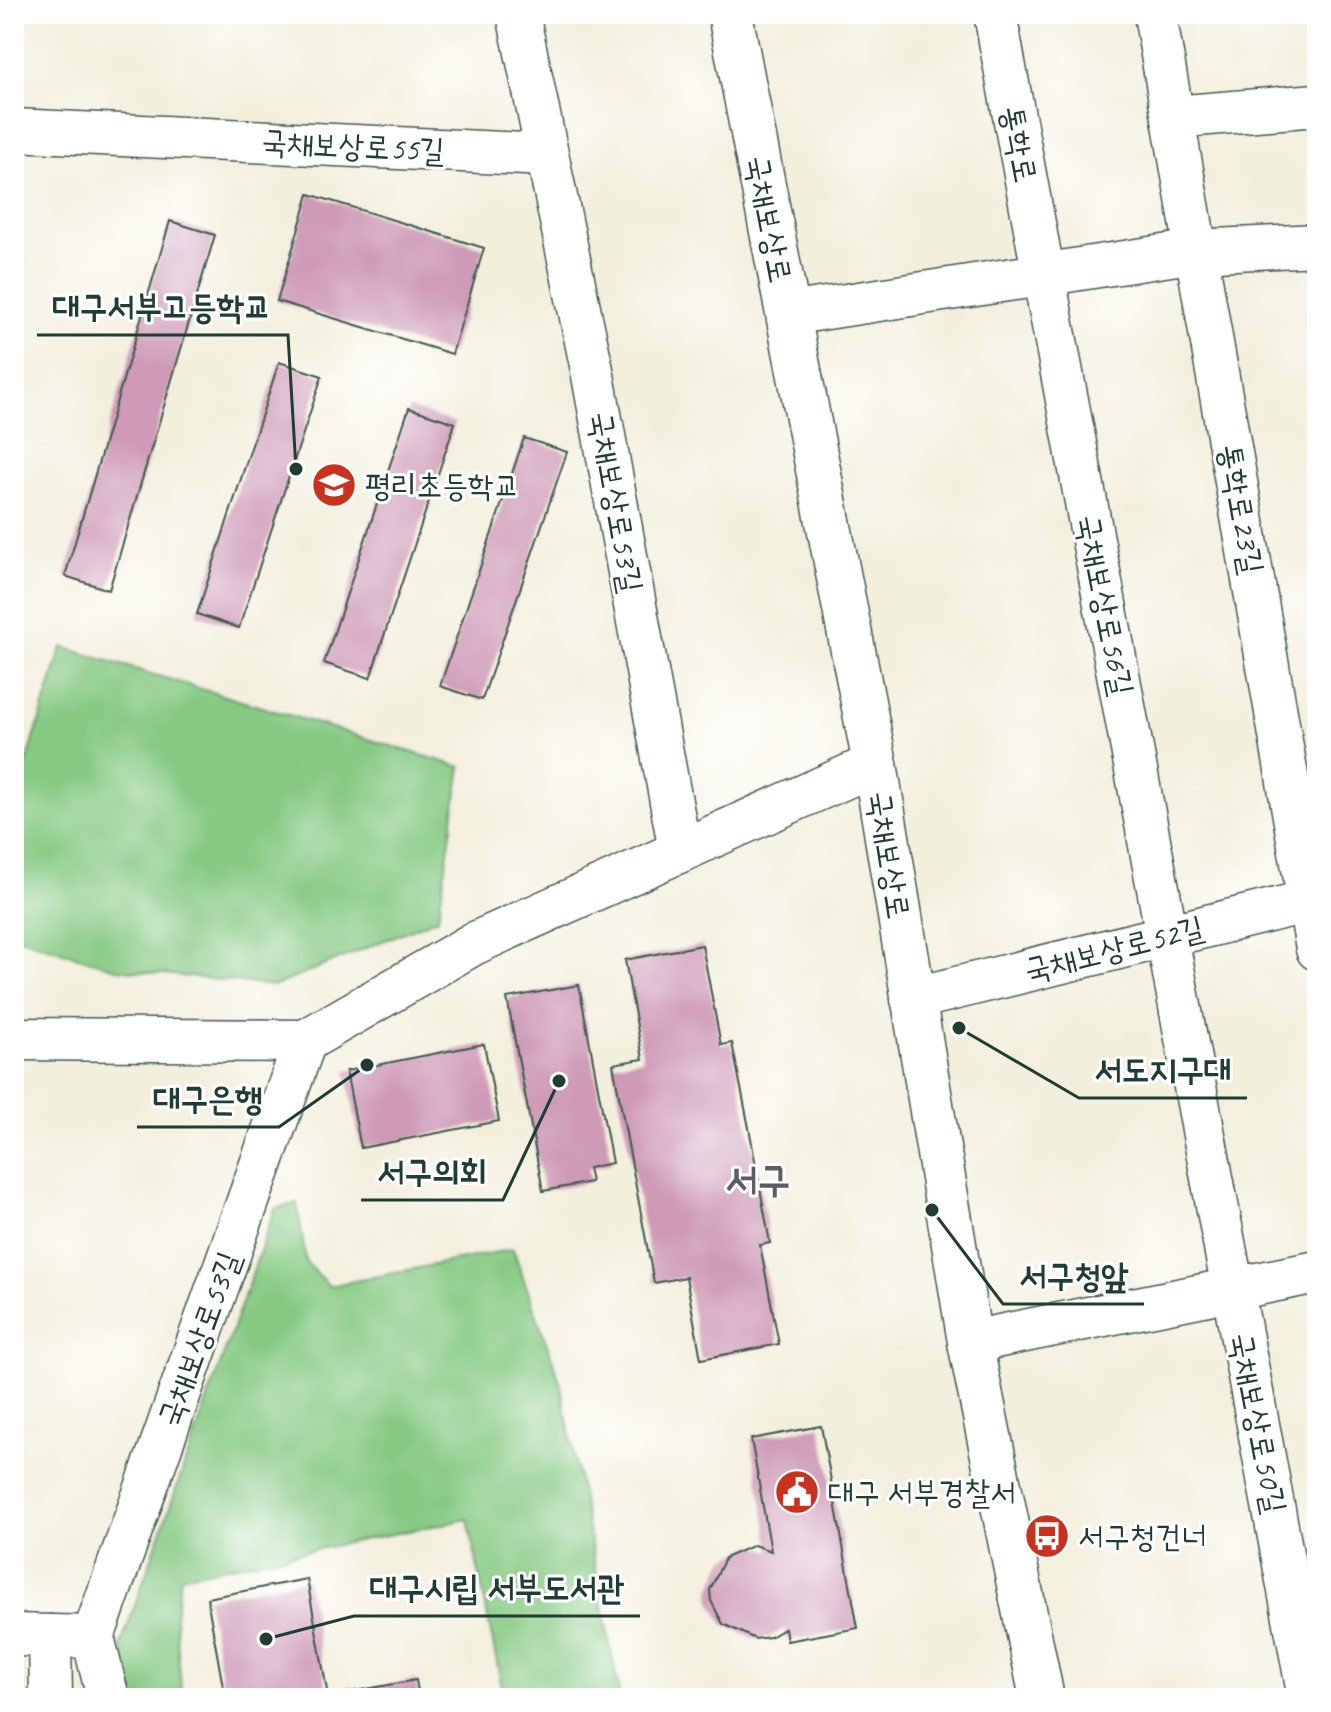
<svg xmlns="http://www.w3.org/2000/svg" width="1331" height="1712" viewBox="0 0 1331 1712" font-family="Caveat,'Poor Story',sans-serif">
<style>
.green{fill:#85c982;stroke:#52835b;stroke-width:2}
.building{fill:#ce9ab7}
.lines{fill:none;stroke-linecap:round;stroke-linejoin:round}
.minor-casing{stroke:#3f584d;stroke-width:45}
.major-casing{stroke:#3f584d;stroke-width:47}
.minor{stroke:#fff;stroke-width:42}
.major{stroke:#fff;stroke-width:44}
.labels{text-anchor:middle;dominant-baseline:central;stroke-width:6;stroke-linejoin:round;paint-order:stroke}
.street-label{font-size:32px;fill:#1f3d34;stroke:#fff}
.poi-label{font-size:32px;fill:#1f3d34;stroke:#fff;text-anchor:start}
.district-label{font-size:40px;font-weight:bold;fill:#5c5e62;stroke:#fff}
.leader{fill:none;stroke:#1f3d34;stroke-width:3}
.callout-dot{fill:#1f3d34;stroke:#fff;stroke-width:3}
.callout-label{font-size:34px;text-anchor:middle;font-weight:bold;fill:#1f3d34;stroke:#fff;stroke-width:6;stroke-linejoin:round;paint-order:stroke}
</style>
<rect width="100%" height="100%" fill="#fff"/>
<filter id="ink" filterUnits="userSpaceOnUse"><feTurbulence type="fractalNoise" baseFrequency=".0125" numOctaves="2"/><feDisplacementMap in="SourceGraphic" scale="16" xChannelSelector="R" yChannelSelector="G"/><feConvolveMatrix kernelMatrix="1 2 1 2 8 2 1 2 1" color-interpolation-filters="sRGB"/></filter>
<filter id="wash" filterUnits="userSpaceOnUse"><feTurbulence type="fractalNoise" baseFrequency=".006" numOctaves="4" result="noise"/><feDisplacementMap in="SourceGraphic" scale="32" xChannelSelector="R" yChannelSelector="G"/><feGaussianBlur stdDeviation="1.8" result="paint"/><feColorMatrix in="noise" values="0 0 0 0 0 0 0 0 0 0 0 0 0 0 0 0 0 1.4 0 .05"/><feComposite in="paint" operator="in"/></filter>
<g filter="url(#wash)">
<rect width="100%" height="100%" fill="#f3efdd"/>
<g class="green">
<path d="M62,647L461,767L438,918L275,986L116,969L14,936V805Z"/>
<path d="M297,1203L306,1262L329,1286L513,1249L560,1381L620,1698H504L468,1519L181,1576L175,1617L182,1698H134L121,1645L275,1209Z"/>
</g>
<g id="blocks">
<g class="building">
<path d="M309,194L484,248L452,354L277,301Z"/>
<path d="M170,221L215,235L109,590L65,576Z"/>
<path d="M279,362L322,376L239,628L197,614Z"/>
<path d="M409,408L455,423L370,678L324,663Z"/>
<path d="M524,438L567,452L482,700L440,686Z"/>
<path d="M702,945L721,1045L732,1043L750,1133L770,1243L760,1245L779,1344L701,1359L686,1277L654,1283L613,1064L643,1059L625,960Z"/>
<path d="M579,985L612,1163L588,1168L591,1182L543,1191L507,998Z"/>
<path d="M484,1044L499,1121L361,1148L346,1071Z"/>
<path d="M821,1426L858,1628L787,1641L785,1628L770,1637L755,1639L723,1624L711,1601L710,1590L725,1558L754,1545L771,1551L751,1439Z"/>
<path d="M307,1579L328,1696L416,1680L419,1698H225L207,1598Z"/>
</g>
</g>
</g>
<g filter="url(#ink)">
<use href="#blocks" fill-opacity="0" stroke="#3f584d" stroke-width="2"/>
<g class="lines">
<g class="minor-casing">
<g id="minor">
<path d="M518,14L592,370L680,851"/>
<path d="M995,14L1309,1698"/>
<path d="M1155,14L1317,949"/>
<path d="M1173,117L1317,105"/>
<path d="M14,130L547,155"/>
<path d="M788,314L1196,251L1317,245"/>
<path d="M912,999L1317,899"/>
<path d="M14,1039L305,1041L473,944L875,764"/>
<path d="M970,1342L1317,1272"/>
<path d="M14,1635L93,1637L108,1698"/>
<path d="M50,1636L51,1698"/>
<path d="M93,1637L305,1041"/>
</g>
</g>
<g class="major-casing">
<path id="major" d="M730,14L875,764L970,1342L1042,1698"/>
</g>
<use href="#minor" class="minor"/>
<use href="#major" class="major"/>
</g>
</g>
<defs>
<g id="school-disc" transform="scale(2.3)"><circle r="9.5" fill="#c8321e" stroke="#fff"/><path d="M0-5L7-2L0 1L-7-2ZM-4 1L0 2.5L4 1V4Q0 6-4 4Z" fill="#fff"/></g>
<g id="civic-disc" transform="scale(2.3)"><circle r="9.5" fill="#c8321e" stroke="#fff"/><path d="M-.6-6.5H3V-4.5H.6V-3L4-1V1h2V6H-6V1h2V-1L-.6-3ZM-1.2 2.5V6h2.4V2.5Z" fill="#fff"/></g>
<g id="bus-disc" transform="scale(2.3)"><circle r="9.5" fill="#c8321e" stroke="#fff"/><path d="M-5-6H5V4H4V6H2V4H-2V6H-4V4H-5ZM-3.5-4V0h7V-4ZM-3.5 1.2v1.5H-2V1.2ZM2 1.2v1.5H3.5V1.2Z" fill="#fff"/></g>
</defs>
<g fill-rule="evenodd">
<use href="#school-disc" x="334" y="485"/>
<use href="#civic-disc" x="797" y="1492"/>
<use href="#bus-disc" x="1047" y="1536"/>
</g>
<g class="labels">
<g class="street-label">
<text transform="translate(1019 144) rotate(79)">통학로</text>
<text transform="translate(353 146) rotate(3)">국채보상로55길</text>
<text transform="translate(769 219) rotate(79)">국채보상로</text>
<text transform="translate(616 502) rotate(80)">국채보상로53길</text>
<text transform="translate(1241 509) rotate(80)">통학로23길</text>
<text transform="translate(1105 605) rotate(79)">국채보상로56길</text>
<text transform="translate(889 855) rotate(81)">국채보상로</text>
<text transform="translate(1114 949) rotate(-14)">국채보상로52길</text>
<text transform="translate(199 1339) rotate(-70)">국채보상로53길</text>
<text transform="translate(1258 1423) rotate(79)">국채보상로50길</text>
</g>
<g class="poi-label">
<text x="365" y="485">평리초등학교</text>
<text x="828" y="1492">대구 서부경찰서</text>
<text x="1078" y="1536">서구청건너</text>
</g>
<g class="district-label">
<text x="758" y="1180">서구</text>
</g>
</g>
<path class="leader" d="M296 469L288 335H37M959 1028L1079 1098H1247M367 1065L279 1127H137M559 1081L503 1200H361M932 1210L1003 1304H1144M266 1639L354 1616H640"/>
<g class="callout-dot">
<circle cx="296" cy="469" r="8"/>
<circle cx="959" cy="1028" r="8"/>
<circle cx="367" cy="1065" r="8"/>
<circle cx="559" cy="1081" r="8"/>
<circle cx="932" cy="1210" r="8"/>
<circle cx="266" cy="1639" r="8"/>
</g>
<g class="callout-label">
<text x="162" y="318">대구서부고등학교</text>
<text x="1163" y="1081">서도지구대</text>
<text x="208" y="1110">대구은행</text>
<text x="432" y="1183">서구의회</text>
<text x="1074" y="1287">서구청앞</text>
<text x="497" y="1599">대구시립 서부도서관</text>
</g>
<rect width="1331" height="1712" fill="none" stroke="#fff" stroke-width="48"/>
</svg>
